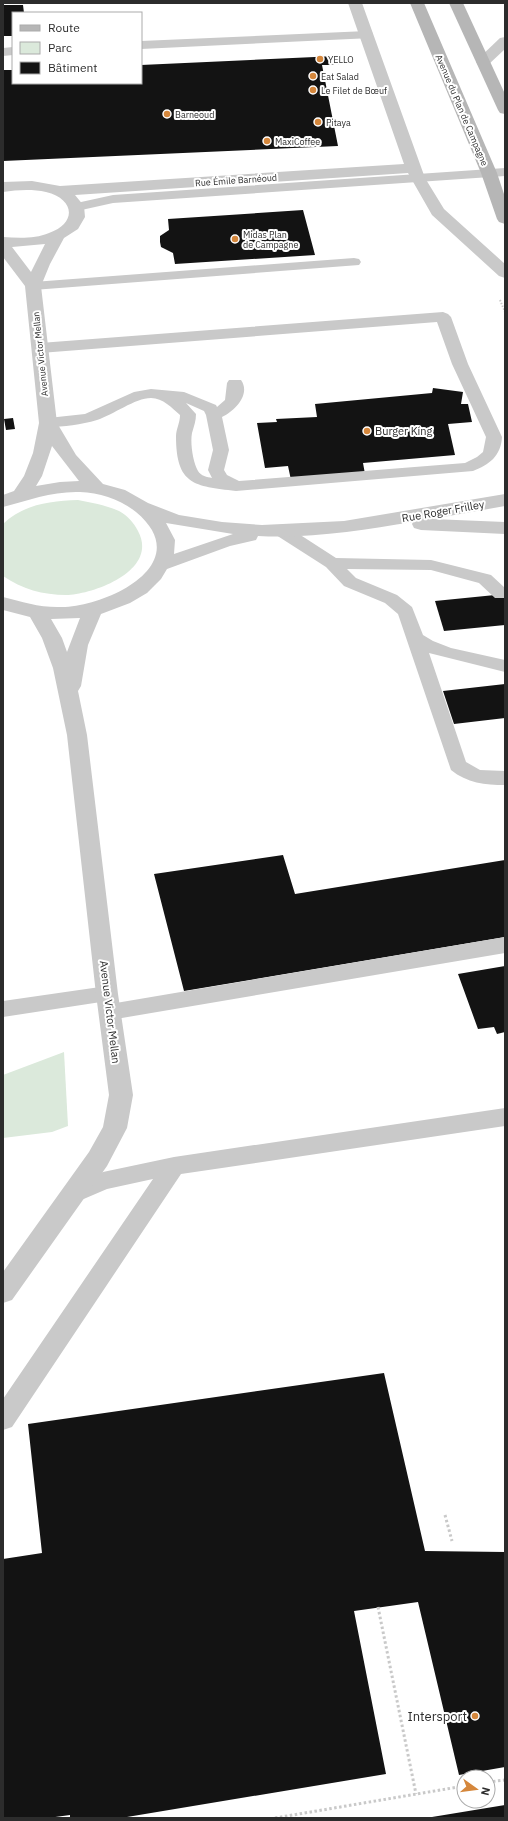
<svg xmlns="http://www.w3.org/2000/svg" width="508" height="1821" viewBox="0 0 508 1821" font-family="'IBM Plex Sans',sans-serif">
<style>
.green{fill:#dbe9db}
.building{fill:#131313}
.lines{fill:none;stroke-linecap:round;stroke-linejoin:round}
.path-far1{stroke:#c9c9c9;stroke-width:2;stroke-dasharray:1.5 1.5;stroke-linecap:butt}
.path{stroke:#c9c9c9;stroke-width:3;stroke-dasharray:2.5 2.5;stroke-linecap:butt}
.service{fill:#c9c9c9;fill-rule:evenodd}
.minor{fill:#c9c9c9;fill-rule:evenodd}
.secondary{fill:#b6b6b6;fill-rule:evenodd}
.poi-dot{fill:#d5873c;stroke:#fff;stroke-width:1.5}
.labels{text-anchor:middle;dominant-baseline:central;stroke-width:4;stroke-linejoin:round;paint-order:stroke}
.far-poi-label{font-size:9px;fill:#2c2c2c;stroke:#fff;text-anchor:start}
.far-street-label{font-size:9px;fill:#2c2c2c;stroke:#fff}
.poi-label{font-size:11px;fill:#2c2c2c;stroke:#fff;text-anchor:start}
.street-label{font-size:11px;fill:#2c2c2c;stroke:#fff}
.near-poi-label{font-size:13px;fill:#2c2c2c;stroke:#fff;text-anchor:end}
</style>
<rect width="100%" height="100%" fill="#fff"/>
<g class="green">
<path d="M78,500C92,503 106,505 119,511C127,515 134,523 138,531C159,570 95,594 66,595C43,595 22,589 3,576V524C24,504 50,501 78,500Z"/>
<path d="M64,1052L68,1126L52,1132L3,1138V1075Z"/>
</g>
<g class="building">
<path d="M3,5H23L24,13H13V36H3Z"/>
<path d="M337,56L340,65H322L338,146L3,161V70H13V83H141V65Z"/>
<path d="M303,210L315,255L175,264L173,253L161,247L160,242V236L169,230L168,219Z"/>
<path d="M433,388L463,392L461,404H468L472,422L448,424L455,455L363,463L365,474L291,480L288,466L265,468L257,423L277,422L276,419L317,417L315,404L432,393Z"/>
<path d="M13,418L15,429L6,430L4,419Z"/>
<path d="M505,594V625L444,631L435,601Z"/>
<path d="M505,684V718L454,724L443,691Z"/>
<path d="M283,855L295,894L505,860V937L184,991L154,874Z"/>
<path d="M505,966V1032L497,1034L494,1027L478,1029L458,974Z"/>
<path d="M384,1373L425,1551L505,1552V1767L459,1775L418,1602L354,1611L386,1774L121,1818H70V1815L48,1818H3V1559L42,1553L28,1424Z"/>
<path d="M505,1805V1818H432V1817Z"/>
</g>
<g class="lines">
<path class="path-far1" d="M500,300L505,312"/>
<g class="path">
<path d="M445,1515L452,1541"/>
<path d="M378,1607L416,1794"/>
<path d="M488,1782L505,1780"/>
<path d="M275,1818L464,1786"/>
</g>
<g class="service">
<path d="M367,31L372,32L373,35L372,38L141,49V41Z"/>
<path d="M13,47V55L3,56V48Z"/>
<path d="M505,168V176L113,203L77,211L72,210L70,207L72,204L113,195Z"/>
<path d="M354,258L359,259L361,262L359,265L33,290L28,289L26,286L28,283L33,282Z"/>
<path d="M443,312L448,314L451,317L468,364L502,437C501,456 489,465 473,471L236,491C194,486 176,485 176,436C176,429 180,423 180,415C172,408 163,398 151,398C135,398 113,415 97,420C81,425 64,426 48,428L42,426L40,423L42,420L48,418L85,414L134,392L151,389L184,392L216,405L217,407L225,400L227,383L229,380H241C251,394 235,411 222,417L229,450L224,470L227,475L239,481L465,463L477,457L483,452L486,437L452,364L437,322L40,353L35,351L32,348L35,345L40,343ZM186,403L204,411L206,415L213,450L208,470L212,478C207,477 201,476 198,471C193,462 190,443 192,433C194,426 196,421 196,414Z"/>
<path d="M282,526L288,527L336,558L431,560L491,575L505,588V598H495L479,583L431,570L347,569L356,578L397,595L412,607L423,635L433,641L451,648L505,660V672L429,653L466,762L480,770L505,771V785C485,785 467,783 451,770L398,614L385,603L344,586L326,567L276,535L274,531L276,527Z"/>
<path d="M505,937V953L110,1020L103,1018L100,1012L103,1006L110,1004Z"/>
<path d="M107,986L114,988L117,994L114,1000L3,1017V1001Z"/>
<path d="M505,1108V1126L181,1174L12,1427L3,1430V1399L153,1179L107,1189L72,1204L64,1201L61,1195L64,1189L103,1172L174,1157Z"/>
</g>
<g class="minor">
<path d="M348,3H362L425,178L444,209L505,264V278L499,276L432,215L408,173L75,195L84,206L85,217L78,229L64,238L50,264L41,286L57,423L76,455L103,484L125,490L148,503L179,515L222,522L262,525L344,521L505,494V506L432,519L505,522V534L421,530L414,528L412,524L413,522C363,530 309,539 258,536L256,540L230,546L167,569L161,579L147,593L130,603L101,614L88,645L81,686L78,691L87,735L118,994L133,1095L127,1128L107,1166L12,1300L3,1303V1272L89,1152L103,1127L109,1095L96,994L67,735L53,668L42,638L30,617L3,610V597C23,602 41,608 62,607C109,606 197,563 136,512C120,499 100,493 80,492C53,491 29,500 3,507V495L14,491L24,476L33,453L39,423L25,286L3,257V237C18,238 35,239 49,233C77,223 75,199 46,192C32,189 17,190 3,192V182L32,181L60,186L404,164ZM45,244L31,272L12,247ZM52,446L79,481L60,482L36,486L42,476ZM166,523L233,534L174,554L175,540ZM80,618L67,652L62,638L51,619Z"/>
<path d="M505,37V49L488,65H478L476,62L478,59L500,38Z"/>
</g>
<g class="secondary">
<path d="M410,3H424L497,173L505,197V224L499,222L497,219L481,173Z"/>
<path d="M449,3H463L505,94V114L500,113L498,110Z"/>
</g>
</g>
<g class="poi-dot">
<circle cx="320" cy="59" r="4"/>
<circle cx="313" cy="76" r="4"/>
<circle cx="313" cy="90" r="4"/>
<circle cx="167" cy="114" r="4"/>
<circle cx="318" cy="122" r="4"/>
<circle cx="267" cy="141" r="4"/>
<circle cx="235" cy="239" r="4"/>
<circle cx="367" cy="431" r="4"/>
<circle cx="475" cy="1716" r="4"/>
</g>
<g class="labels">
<g class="far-poi-label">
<text x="328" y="59">YELLO</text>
<text x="321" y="76">Eat Salad</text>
<text x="321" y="90">Le Filet de Bœuf</text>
<text x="175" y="114">Barneoud</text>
<text x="326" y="122">Pitaya</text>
<text x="275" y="141">MaxiCoffee</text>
<text x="243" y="234">Midas Plan<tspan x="243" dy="10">de Campagne</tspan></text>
</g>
<g class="far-street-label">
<text transform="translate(462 110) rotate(67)">Avenue du Plan de Campagne</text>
<text transform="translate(236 180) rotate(-4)">Rue Émile Barnéoud</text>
<text transform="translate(40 354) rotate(-96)">Avenue Victor Mellan</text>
</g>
<g class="poi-label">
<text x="375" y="431">Burger King</text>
</g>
<g class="street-label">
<text transform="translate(443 511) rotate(-10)">Rue Roger Frilley</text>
<text transform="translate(110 1012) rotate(83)">Avenue Victor Mellan</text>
</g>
<g class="near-poi-label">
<text x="467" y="1716">Intersport</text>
</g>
</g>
<rect width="508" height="1821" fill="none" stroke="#2c2c2c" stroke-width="8"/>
<rect x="12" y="12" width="130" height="72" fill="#ffffff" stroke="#ababab"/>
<rect x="20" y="25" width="20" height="6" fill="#b6b6b6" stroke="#ababab"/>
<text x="48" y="32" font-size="12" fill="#2c2c2c">Route</text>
<rect x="20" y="42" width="20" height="12" fill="#dbe9db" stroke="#ababab"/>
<text x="48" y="52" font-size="12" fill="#2c2c2c">Parc</text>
<rect x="20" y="62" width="20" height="12" fill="#131313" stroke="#ababab"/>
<text x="48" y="72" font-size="12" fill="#2c2c2c">Bâtiment</text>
<g transform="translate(476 1789) rotate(104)"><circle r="19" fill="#ffffff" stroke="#ababab"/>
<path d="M0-3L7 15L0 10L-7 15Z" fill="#d5873c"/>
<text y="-6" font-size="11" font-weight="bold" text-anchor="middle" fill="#2c2c2c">N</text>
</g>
</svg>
